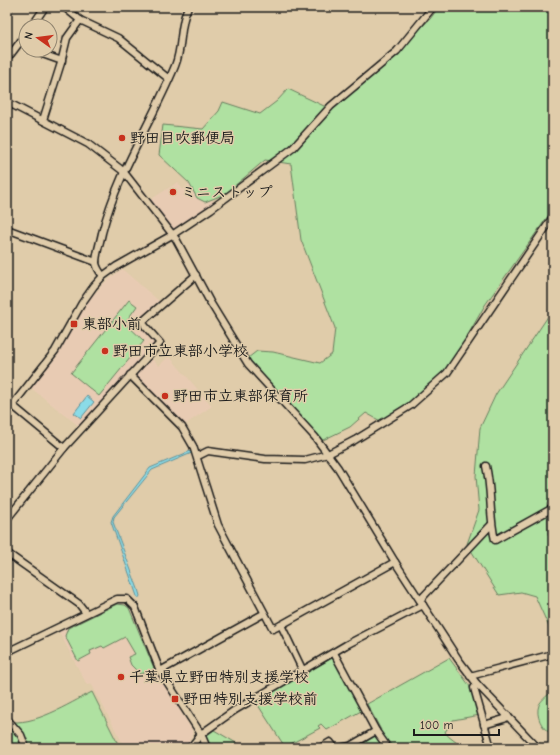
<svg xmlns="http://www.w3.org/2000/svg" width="560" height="755" viewBox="0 0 560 755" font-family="'Comic Neue','Klee One',sans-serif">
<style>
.built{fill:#e8cbb3}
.green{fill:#afe1a1;stroke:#667e5e}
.water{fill:#8bdbe7;stroke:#5f8f96}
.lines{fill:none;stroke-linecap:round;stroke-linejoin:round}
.minor-casing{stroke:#1c1c1c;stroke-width:9}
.minor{stroke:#e0ccaa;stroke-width:6}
.poi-dot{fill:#c8321e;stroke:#e0ccaa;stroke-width:1.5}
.labels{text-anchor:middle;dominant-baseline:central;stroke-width:3;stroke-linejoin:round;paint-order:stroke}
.poi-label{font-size:15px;font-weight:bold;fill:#1c1c1c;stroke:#e0ccaa;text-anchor:start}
</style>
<rect width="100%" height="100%" fill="#e0ccaa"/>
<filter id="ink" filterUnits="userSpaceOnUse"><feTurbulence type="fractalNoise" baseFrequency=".025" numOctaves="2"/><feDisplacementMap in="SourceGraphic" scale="8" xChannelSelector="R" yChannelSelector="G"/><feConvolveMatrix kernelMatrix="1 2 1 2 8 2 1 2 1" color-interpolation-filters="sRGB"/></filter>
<g filter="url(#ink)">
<g class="built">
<path d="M192,180L215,203L175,229L170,228L150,200L178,182L183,190Z"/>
<path d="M122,269L159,301L137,321L153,339V347L80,427L31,388L58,355L89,300L103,284Z"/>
<path d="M169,356L212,406L183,426L134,377L150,357L159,366Z"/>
<path d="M121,602L132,608L157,673L192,730V736L189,740L191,743L186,748H125L91,683L87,685L58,630L115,603Z"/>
</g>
<g class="green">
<path d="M439,7H553V209L485,305L441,382L384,423L366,413L350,427L321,441L248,358L257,351L273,352L320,363L332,354L335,328L301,240L291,164L265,160L225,194L205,202L197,198L189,183L159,155L163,125L203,129L219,111L223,102L260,114L277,101L288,89L324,106L358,89L430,19Z"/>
<path d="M129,300L137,306L125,323L144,341L99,396L71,373Z"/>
<path d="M553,309V492L547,504L548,534L553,543V636L535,596L521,592L499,595L467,544L479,510L476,476L480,428L496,394Z"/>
<path d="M117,604L125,605L129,608L154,668L151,671L140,674L131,665L128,657L135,654L125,637L104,648L102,646L90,651L91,654L78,661L65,636L68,628Z"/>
<path d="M332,658L335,659L361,711L327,730L321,724L318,726L320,728L285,747L256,702Z"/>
<path d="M449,658L469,685L480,715L453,720L445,732C449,739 457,741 462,748H364L362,745L381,730L367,704Z"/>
<path d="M553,691V733H550C542,728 535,716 539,705C541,700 549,694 553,691Z"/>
<path d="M92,692L120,748H7V721C33,727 68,704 92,692Z"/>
<path d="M214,730L243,747L244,748H211L206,736Z"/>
</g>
<g class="water">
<path d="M87,396L94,402L81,418L74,413Z"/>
<path d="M193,450L194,452L152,470L114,517L113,522L138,589L140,596L138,599L111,522L113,516L150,468Z"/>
</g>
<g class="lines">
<g class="minor-casing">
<g id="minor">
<path d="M64,7L80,20L118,38L169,79"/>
<path d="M7,10L9,7"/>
<path d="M32,26L45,7"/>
<path d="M31,50L62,61"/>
<path d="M7,52L11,54L26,34"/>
<path d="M7,102L88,144L123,171L176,239L210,302L248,364L315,437L338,468L395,562L458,659L477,684L538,748"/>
<path d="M43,120L61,63L67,38L80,20"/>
<path d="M7,229L96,262"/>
<path d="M103,276C100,272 97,269 96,263C96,254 100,243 102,233C118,171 151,124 175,66C183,47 179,25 188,7"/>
<path d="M130,375L182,427L193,446L218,525L273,629L281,625L303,671"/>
<path d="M12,405L64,448"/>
<path d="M7,412L55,351L82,303L94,286L103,276L117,266L172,235L211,209L293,148L331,106L397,51L433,7"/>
<path d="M198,456L208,451L265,459L305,460L328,454L355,440L410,406L447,373L553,217"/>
<path d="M486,466C492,491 489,516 495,540L553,508"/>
<path d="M7,519L64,448L160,343L145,326L143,321L196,275"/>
<path d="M7,553L79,604L86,613"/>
<path d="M420,600L491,525"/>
<path d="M281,625L395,562"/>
<path d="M7,652L117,599H127L135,607L160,671L201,734L207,748"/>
<path d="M334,653L376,731L350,746L339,748"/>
<path d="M160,671L263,614"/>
<path d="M470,676L553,654"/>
<path d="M477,684L474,688L491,748"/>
<path d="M7,719L21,735L26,748"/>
<path d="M484,725L504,719L508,716"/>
<path d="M376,731L388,748"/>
<path d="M190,748L201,734L235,710L346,645L423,605"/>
<path d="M320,748L330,742L335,748"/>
</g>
</g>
<use href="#minor" class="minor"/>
</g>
</g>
<g class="poi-dot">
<circle cx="122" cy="138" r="4"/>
<circle cx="173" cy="192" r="4"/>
<rect x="70" y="320" width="8" height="8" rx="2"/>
<circle cx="105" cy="351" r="4"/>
<circle cx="165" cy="396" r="4"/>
<circle cx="121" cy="677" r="4"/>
<rect x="171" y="695" width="8" height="8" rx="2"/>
</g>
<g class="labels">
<g class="poi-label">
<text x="130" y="138">野田目吹郵便局</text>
<text x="181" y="192">ミニストップ</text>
<text x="82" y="324">東部小前</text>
<text x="113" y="351">野田市立東部小学校</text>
<text x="173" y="396">野田市立東部保育所</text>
<text x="129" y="677">千葉県立野田特別支援学校</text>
<text x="183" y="699">野田特別支援学校前</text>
</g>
</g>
<rect width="560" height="755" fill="none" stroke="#e0ccaa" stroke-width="24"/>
<rect x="12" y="12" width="536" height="731" fill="none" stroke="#1c1c1c" stroke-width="1.5" filter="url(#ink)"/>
<g transform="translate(38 38) rotate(284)"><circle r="19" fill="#e0ccaa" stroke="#928671"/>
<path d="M0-3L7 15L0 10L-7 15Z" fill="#c8321e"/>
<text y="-6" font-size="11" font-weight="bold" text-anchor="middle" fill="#1c1c1c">N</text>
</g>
<path d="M414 729v6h85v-6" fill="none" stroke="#1c1c1c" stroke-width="2"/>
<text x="420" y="729" font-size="12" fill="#1c1c1c" stroke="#e0ccaa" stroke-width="3" paint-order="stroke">100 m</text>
</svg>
